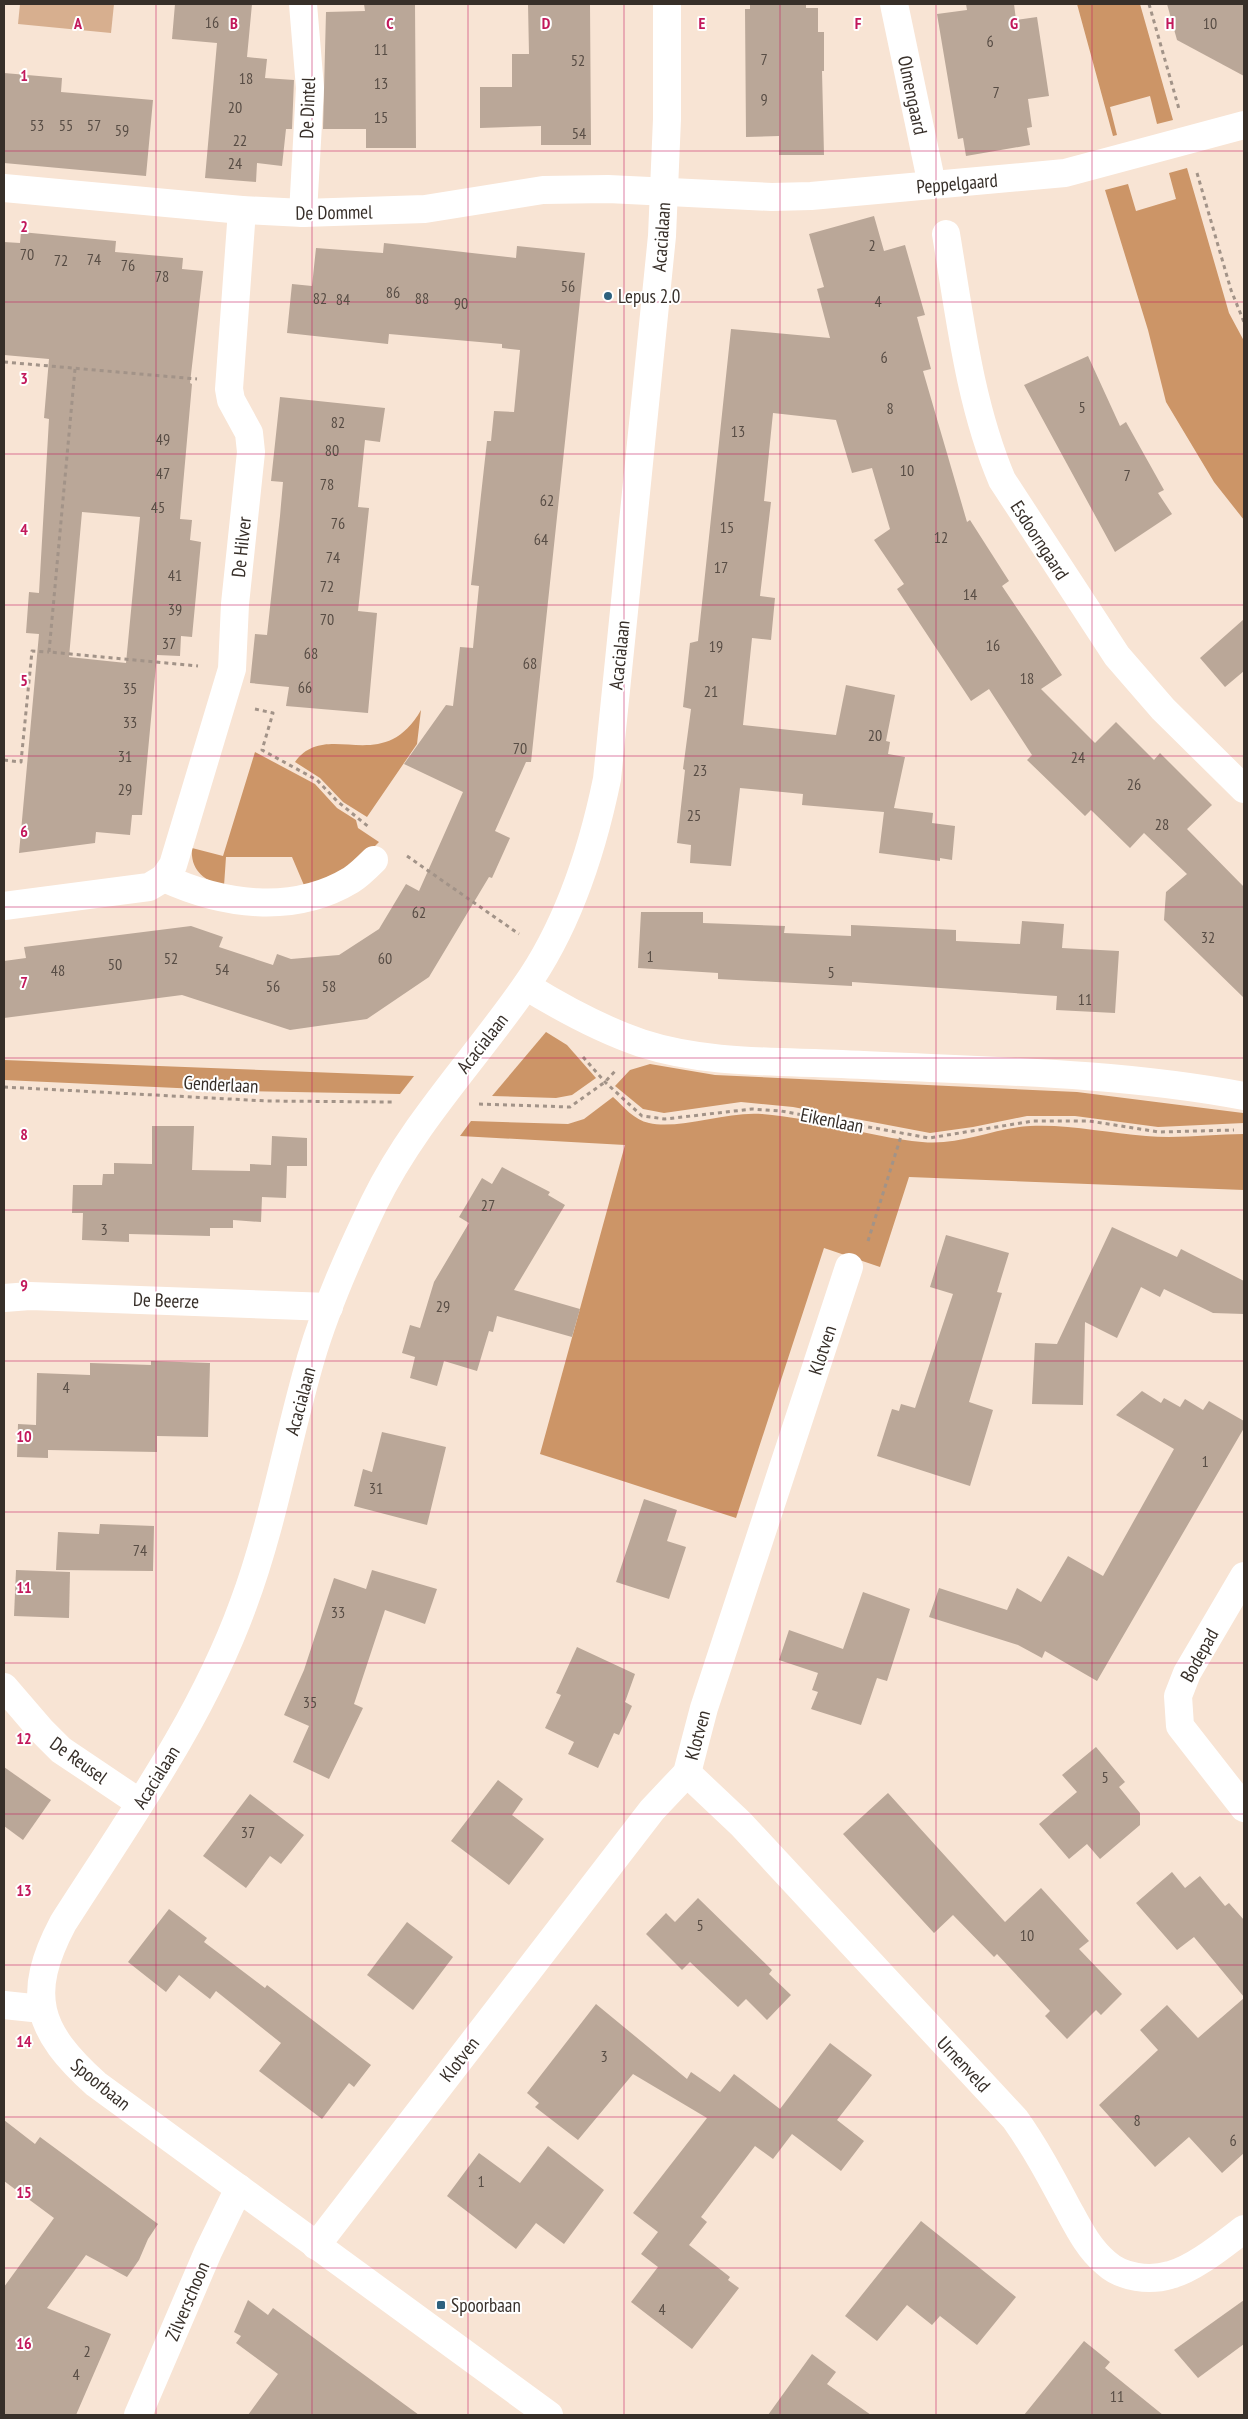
<svg xmlns="http://www.w3.org/2000/svg" width="1248" height="2419" viewBox="0 0 1248 2419" font-family="'PT Sans Narrow',sans-serif">
<style>
.green{fill:#d7af8f}
.forest{fill:#cc9567}
.building{fill:#baa798;fill-rule:evenodd}
.lines{fill:none;stroke-linecap:round;stroke-linejoin:round}
.path{stroke:#a29388;stroke-width:3;stroke-dasharray:4 4;stroke-linecap:butt}
.minor{stroke:#fff;stroke-width:28}
.grid{fill:none;stroke:#c2185b;stroke-width:1;stroke-opacity:0.55}
.poi-dot{fill:#2e617e;stroke:#fff;stroke-width:2}
.labels{text-anchor:middle;dominant-baseline:central;stroke-width:4;stroke-linejoin:round;paint-order:stroke}
.number-label{font-size:16px;fill:#584d45}
.street-label{font-size:19px;fill:#372f29;stroke:#fff}
.poi-label{font-size:19px;fill:#372f29;stroke:#fff;text-anchor:start}
.grid-label{font-size:16px;text-anchor:middle;font-weight:bold;fill:#c2185b;stroke:#fff;stroke-width:4;stroke-linejoin:round;paint-order:stroke}
</style>
<rect width="100%" height="100%" fill="#f8e4d4"/>
<path class="green" d="M20,4H114L111,33L18,24Z"/>
<g class="forest">
<path d="M1077,4H1140L1173,120L1157,124L1150,96L1110,107L1117,135L1113,136Z"/>
<path d="M1187,168L1229,313L1244,341V520L1214,482L1166,402L1148,330L1105,190L1128,184L1136,211L1176,199L1169,173Z"/>
<path d="M421,710L417,744L367,817L343,802L320,778L295,762C327,718 382,778 421,710Z"/>
<path d="M255,752L315,784L337,808L356,820L358,828L379,842L360,861L306,890L292,857H226L224,886C204,881 190,870 192,848L223,856Z"/>
<path d="M546,1032L567,1045L596,1078L572,1095L556,1098L492,1096Z"/>
<path d="M4,1060L414,1076L400,1094L242,1091L4,1080Z"/>
<path d="M650,1064L715,1075L1077,1092L1243,1113L1244,1123L1158,1127L1075,1116H1027L973,1127L930,1133L793,1107L741,1102L664,1113L643,1109L615,1086L630,1070Z"/>
<path d="M613,1097C624,1107 634,1120 649,1123C679,1130 727,1111 762,1114C816,1118 868,1137 922,1142C959,1146 994,1128 1030,1126C1069,1124 1107,1133 1146,1136C1179,1139 1212,1134 1244,1134V1190L909,1177L880,1267L824,1248L736,1518L540,1454L625,1145L460,1136L471,1121L568,1124L584,1119Z"/>
</g>
<g class="building">
<path d="M175,4H252L247,57L267,59L265,78L294,80L292,129H286L282,166L257,163L256,182L205,178L217,43L172,39Z"/>
<path d="M364,4H415L416,148H366V129H323L326,12L365,11Z"/>
<path d="M528,4H590L591,145H541V126L480,128V87H512V54H529Z"/>
<path d="M750,4H806V8H818V32H824V71H822L824,155H779V136L746,137L745,9H750Z"/>
<path d="M966,4H1014L1016,20L1037,17L1049,96L1028,99L1032,127L1027,128L1030,145L966,156L963,138L958,139L937,14L967,10Z"/>
<path d="M1167,4H1244V76L1177,40Z"/>
<path d="M4,73L62,78L61,92L153,100L146,176L4,163Z"/>
<path d="M874,216L884,251L905,245L925,315L917,317L931,369L923,371L967,522L970,520L1009,581L1002,586L1062,675L1041,689L1095,743L1116,722L1154,760L1160,753L1212,805L1187,829L1244,887V998L1164,920L1166,892L1187,874L1144,833L1130,848L1091,810L1085,816L1027,760L1032,755L989,689L971,701L897,589L904,584L874,540L890,529L872,468L852,473L836,420L773,413L764,501L771,502L760,596L775,598L771,640L752,638L743,725L836,735L846,685L895,695L886,741L890,742L888,754L905,757L894,808L933,813L932,823L955,826L952,860L940,858V861L879,853L884,812L802,805L803,794L740,788L731,866L690,863L691,845L677,843L685,770L683,769L691,709L683,707L690,643L698,641L731,329L830,338L817,289L824,287L809,234Z"/>
<path d="M21,232L116,241L115,252L183,258L182,269L203,271L190,383L192,384L180,519L192,520L190,540L201,542L192,637L181,636L180,656L157,655L142,815H132L130,835L96,832L95,843L19,853L39,634L26,633L29,592L39,593L49,419L44,418L49,359L4,355V242L20,243ZM82,512L140,517L126,663L69,657Z"/>
<path d="M384,243L516,258L517,246L585,253L531,762H526L495,831L510,838L492,878L489,877L429,977L367,1019L290,1030L182,995L4,1018V961L26,958L24,947L191,926L223,937L219,947L273,965L277,954L291,959L339,955L379,929L406,884L419,891L463,792L404,764L446,705L453,706L460,647L473,648L479,586L471,585L487,441H491L494,411L514,412L520,350L502,348V344L389,334L388,344L287,333L292,284L312,286L316,248L383,253Z"/>
<path d="M1088,356L1120,426L1126,422L1164,490L1158,493L1172,514L1115,552L1024,385Z"/>
<path d="M280,397L385,408L380,442L365,440L358,507L369,508L358,611L377,613L368,713L286,706L289,687L250,683L255,634L267,635L280,516L283,482L271,481Z"/>
<path d="M1244,619V671L1225,687L1200,658Z"/>
<path d="M641,912H703V923L785,926L784,933L851,936V925L956,930V941L1020,944L1022,921L1064,924L1062,948L1119,951L1115,1013L1056,1010L1057,996L852,982V986L718,979V973L638,968Z"/>
<path d="M152,1126H194L192,1170L250,1171V1164L271,1165L272,1136L307,1138V1166H287L286,1198L262,1197L261,1222L233,1220V1228H210V1236L129,1234V1242L82,1240L83,1213H72L73,1185H102L103,1174H114V1163L152,1164Z"/>
<path d="M502,1167L550,1192L548,1195L565,1205L514,1290L580,1309L572,1337L497,1316L493,1332L489,1331L477,1371L444,1361L437,1386L410,1378L415,1357L402,1353L410,1325L420,1328L434,1282L469,1223L459,1217L482,1178L492,1184Z"/>
<path d="M1112,1227L1177,1257L1181,1249L1244,1281V1314L1213,1313L1164,1289L1160,1297L1141,1287L1117,1338L1085,1322L1083,1405L1032,1404L1035,1343L1057,1344Z"/>
<path d="M946,1235L1009,1253L997,1292L1002,1293L969,1402L993,1410L970,1486L877,1456L892,1409L899,1411L901,1404L915,1408L953,1294L930,1287Z"/>
<path d="M151,1361L210,1363L208,1437L157,1436V1452L48,1450V1458L17,1457L18,1424L36,1425L37,1373L90,1375V1363L151,1365Z"/>
<path d="M1142,1391L1161,1403L1164,1398L1180,1407L1185,1399L1203,1410L1209,1401L1244,1421V1428L1097,1681L1045,1651L1042,1658L1018,1645L929,1617L939,1588L1007,1610L1017,1588L1041,1602L1068,1556L1103,1576L1174,1449L1116,1415Z"/>
<path d="M382,1432L446,1447L427,1525L354,1506L363,1469L372,1472Z"/>
<path d="M644,1499L677,1510L667,1541L686,1547L669,1599L616,1582Z"/>
<path d="M100,1524L154,1526L153,1571L56,1570L58,1532L99,1534Z"/>
<path d="M16,1570L70,1572L69,1618L14,1616Z"/>
<path d="M372,1570L437,1589L425,1624L385,1610L354,1704L363,1708L329,1779L293,1762L309,1726L284,1715L304,1670L334,1578L366,1589Z"/>
<path d="M863,1592L910,1609L887,1681L877,1678L861,1725L811,1709L818,1692L812,1690L818,1673L779,1660L789,1630L843,1649Z"/>
<path d="M577,1647L635,1674L625,1702L632,1706L619,1735L614,1733L598,1768L568,1754L574,1742L545,1728L561,1695L556,1693Z"/>
<path d="M1096,1747L1125,1782L1119,1787L1140,1813V1825L1100,1859L1087,1844L1069,1859L1039,1824L1077,1792L1062,1775Z"/>
<path d="M4,1767L51,1800L23,1840L4,1826Z"/>
<path d="M498,1780L523,1799L512,1815L544,1839L509,1885L451,1841Z"/>
<path d="M888,1793L1005,1922L1041,1888L1089,1941L1079,1949L1122,1994L1101,2015L1096,2010L1067,2039L1045,2016L1050,2011L997,1954L994,1957L953,1915L934,1933L843,1834Z"/>
<path d="M250,1794L304,1835L281,1864L270,1856L246,1888L203,1856Z"/>
<path d="M1172,1872L1185,1888L1200,1876L1225,1906L1229,1903L1244,1920V1997L1194,1937L1177,1950L1136,1903Z"/>
<path d="M698,1898L772,1970L769,1974L791,1995L767,2020L746,1999L738,2007L690,1962L682,1970L646,1934L666,1913L675,1922Z"/>
<path d="M169,1909L207,1938L204,1942L265,1988L267,1985L371,2065L354,2087L349,2083L322,2119L259,2071L281,2043L216,1991L210,1999L179,1975L166,1992L128,1962Z"/>
<path d="M407,1922L453,1957L413,2010L367,1975Z"/>
<path d="M1244,1998V2153L1222,2173L1189,2137L1155,2167L1099,2105L1158,2050L1140,2030L1167,2005L1198,2038Z"/>
<path d="M596,2004L687,2079L691,2072L720,2092L734,2074L780,2109L830,2043L872,2075L837,2120L864,2141L841,2171L792,2134L773,2159L755,2146L701,2217L707,2222L689,2245L730,2277L728,2280L739,2288L692,2349L631,2302L658,2267L641,2254L658,2232L633,2213L707,2118L633,2074L578,2140L535,2107L539,2103L527,2093Z"/>
<path d="M4,2120L35,2144L40,2137L158,2224L148,2239L139,2260L127,2277L86,2255L47,2308L111,2334L76,2415H4V2287L54,2218L4,2181Z"/>
<path d="M548,2146L604,2190L564,2244L536,2223L516,2249L447,2196L479,2153L520,2183Z"/>
<path d="M921,2221L1016,2297L977,2345L940,2316L932,2325L907,2305L877,2341L845,2316Z"/>
<path d="M248,2300L268,2315L273,2308L419,2415H248L278,2374L236,2343L241,2336L234,2332Z"/>
<path d="M1244,2300V2344L1198,2378L1174,2350Z"/>
<path d="M1084,2341L1110,2362L1105,2368L1163,2415H1024Z"/>
<path d="M812,2354L836,2372L827,2384L871,2415H768Z"/>
</g>
<g class="lines">
<g class="path">
<path d="M1149,4L1179,109"/>
<path d="M1197,173L1231,290L1244,322"/>
<path d="M4,362L197,379"/>
<path d="M75,369L49,652L198,666"/>
<path d="M255,709L273,713L262,750L317,780L337,801L370,828"/>
<path d="M4,760L21,762L32,651L49,652"/>
<path d="M407,856L519,934"/>
<path d="M583,1057L605,1082L642,1116L665,1119L752,1109L781,1111L929,1138L1033,1121H1089L1159,1132L1234,1130"/>
<path d="M4,1087L267,1101L395,1102"/>
<path d="M479,1104L570,1107L605,1082L617,1069"/>
<path d="M868,1241L902,1133"/>
</g>
<g class="minor">
<path d="M303,4L310,88L303,213"/>
<path d="M894,4L932,185"/>
<path d="M4,188L242,210L303,213L425,209L543,190L608,189L772,197L811,196L1065,173L1244,125"/>
<path d="M946,234C960,317 969,402 1002,480L1117,656L1163,709L1244,789"/>
<path d="M164,878C223,905 293,915 351,880C359,875 367,867 374,860"/>
<path d="M4,906L149,887L164,878L173,865L232,669L235,604L251,452L249,433L231,400L229,389L242,210"/>
<path d="M526,986C560,1007 603,1030 641,1043C705,1064 775,1061 842,1064C976,1071 1112,1071 1244,1096"/>
<path d="M4,1298L30,1296L329,1307"/>
<path d="M1244,1576L1187,1673L1178,1696L1180,1726L1244,1808"/>
<path d="M4,1687L41,1730L61,1750L140,1803"/>
<path d="M687,1773L741,1824L1015,2119C1035,2147 1051,2177 1067,2207C1078,2227 1088,2248 1106,2263C1122,2278 1150,2281 1170,2275C1194,2269 1224,2244 1244,2229"/>
<path d="M4,2005L42,2009"/>
<path d="M316,2246L652,1810L687,1773L704,1708L849,1267"/>
<path d="M138,2415L208,2252L239,2188"/>
<path d="M549,2415L96,2084C37,2031 25,1995 63,1923C128,1821 201,1720 243,1605C273,1525 287,1440 311,1358C327,1304 350,1253 374,1203C413,1123 475,1059 525,987C568,926 592,852 607,779L662,236L667,119V4"/>
</g>
</g>
<path class="grid" d="M156,4V2415M312,4V2415M468,4V2415M624,4V2415M780,4V2415M936,4V2415M1092,4V2415M4,151H1244M4,302H1244M4,454H1244M4,605H1244M4,756H1244M4,907H1244M4,1058H1244M4,1210H1244M4,1361H1244M4,1512H1244M4,1663H1244M4,1814H1244M4,1965H1244M4,2117H1244M4,2268H1244"/>
<g class="poi-dot">
<circle cx="608" cy="296" r="5"/>
<rect x="436" y="2300" width="10" height="10" rx="2.5"/>
</g>
<g class="labels">
<g class="number-label">
<text x="212" y="22">16</text>
<text x="1210" y="23">10</text>
<text x="990" y="41">6</text>
<text x="381" y="49">11</text>
<text x="764" y="59">7</text>
<text x="578" y="60">52</text>
<text x="246" y="78">18</text>
<text x="381" y="83">13</text>
<text x="996" y="92">7</text>
<text x="764" y="99">9</text>
<text x="235" y="107">20</text>
<text x="381" y="117">15</text>
<text x="37" y="125">53</text>
<text x="66" y="125">55</text>
<text x="94" y="125">57</text>
<text x="122" y="130">59</text>
<text x="579" y="133">54</text>
<text x="240" y="140">22</text>
<text x="235" y="163">24</text>
<text x="872" y="245">2</text>
<text x="27" y="254">70</text>
<text x="94" y="259">74</text>
<text x="61" y="260">72</text>
<text x="128" y="265">76</text>
<text x="162" y="276">78</text>
<text x="568" y="286">56</text>
<text x="393" y="292">86</text>
<text x="320" y="298">82</text>
<text x="422" y="298">88</text>
<text x="343" y="299">84</text>
<text x="878" y="301">4</text>
<text x="461" y="303">90</text>
<text x="884" y="357">6</text>
<text x="1082" y="407">5</text>
<text x="890" y="408">8</text>
<text x="338" y="422">82</text>
<text x="738" y="431">13</text>
<text x="163" y="439">49</text>
<text x="332" y="450">80</text>
<text x="907" y="470">10</text>
<text x="163" y="473">47</text>
<text x="1127" y="475">7</text>
<text x="327" y="484">78</text>
<text x="547" y="500">62</text>
<text x="158" y="507">45</text>
<text x="338" y="523">76</text>
<text x="727" y="527">15</text>
<text x="941" y="537">12</text>
<text x="541" y="539">64</text>
<text x="333" y="557">74</text>
<text x="721" y="567">17</text>
<text x="175" y="575">41</text>
<text x="327" y="586">72</text>
<text x="970" y="594">14</text>
<text x="175" y="609">39</text>
<text x="327" y="619">70</text>
<text x="169" y="643">37</text>
<text x="993" y="645">16</text>
<text x="716" y="646">19</text>
<text x="311" y="653">68</text>
<text x="530" y="663">68</text>
<text x="1027" y="678">18</text>
<text x="305" y="687">66</text>
<text x="130" y="688">35</text>
<text x="711" y="691">21</text>
<text x="130" y="722">33</text>
<text x="875" y="735">20</text>
<text x="520" y="748">70</text>
<text x="125" y="756">31</text>
<text x="1078" y="757">24</text>
<text x="700" y="770">23</text>
<text x="1134" y="784">26</text>
<text x="125" y="789">29</text>
<text x="694" y="815">25</text>
<text x="1162" y="824">28</text>
<text x="419" y="912">62</text>
<text x="1208" y="937">32</text>
<text x="650" y="956">1</text>
<text x="171" y="958">52</text>
<text x="385" y="958">60</text>
<text x="115" y="964">50</text>
<text x="222" y="969">54</text>
<text x="58" y="970">48</text>
<text x="831" y="972">5</text>
<text x="273" y="986">56</text>
<text x="329" y="986">58</text>
<text x="1085" y="999">11</text>
<text x="488" y="1205">27</text>
<text x="104" y="1229">3</text>
<text x="443" y="1306">29</text>
<text x="66" y="1387">4</text>
<text x="1205" y="1461">1</text>
<text x="376" y="1488">31</text>
<text x="140" y="1550">74</text>
<text x="338" y="1612">33</text>
<text x="310" y="1702">35</text>
<text x="1105" y="1777">5</text>
<text x="248" y="1832">37</text>
<text x="700" y="1925">5</text>
<text x="1027" y="1935">10</text>
<text x="604" y="2056">3</text>
<text x="1137" y="2120">8</text>
<text x="1233" y="2140">6</text>
<text x="481" y="2181">1</text>
<text x="662" y="2309">4</text>
<text x="87" y="2351">2</text>
<text x="76" y="2374">4</text>
<text x="1117" y="2396">11</text>
</g>
<g class="street-label">
<text transform="translate(913 95) rotate(78)">Olmengaard</text>
<text transform="translate(307 108) rotate(-88)">De Dintel</text>
<text transform="translate(957 183) rotate(-5)">Peppelgaard</text>
<text transform="translate(334 212) rotate(-1)">De Dommel</text>
<text transform="translate(661 237) rotate(-86)">Acacialaan</text>
<text transform="translate(1040 540) rotate(57)">Esdoorngaard</text>
<text transform="translate(241 547) rotate(-84)">De Hilver</text>
<text transform="translate(619 655) rotate(-84)">Acacialaan</text>
<text transform="translate(482 1043) rotate(-52)">Acacialaan</text>
<text transform="translate(221 1084) rotate(3)">Genderlaan</text>
<text transform="translate(832 1120) rotate(11)">Eikenlaan</text>
<text transform="translate(166 1300) rotate(2)">De Beerze</text>
<text transform="translate(822 1350) rotate(-72)">Klotven</text>
<text transform="translate(300 1401) rotate(-75)">Acacialaan</text>
<text transform="translate(1199 1655) rotate(-61)">Bodepad</text>
<text transform="translate(697 1735) rotate(-75)">Klotven</text>
<text transform="translate(79 1760) rotate(36)">De Reusel</text>
<text transform="translate(156 1777) rotate(-58)">Acacialaan</text>
<text transform="translate(459 2059) rotate(-52)">Klotven</text>
<text transform="translate(964 2064) rotate(47)">Urnenveld</text>
<text transform="translate(101 2084) rotate(39)">Spoorbaan</text>
<text transform="translate(187 2301) rotate(-67)">Zilverschoon</text>
</g>
<g class="poi-label">
<text x="618" y="296">Lepus 2.0</text>
<text x="451" y="2305">Spoorbaan</text>
</g>
</g>
<g class="grid-label">
<text x="78" y="29">A</text>
<text x="234" y="29">B</text>
<text x="390" y="29">C</text>
<text x="546" y="29">D</text>
<text x="702" y="29">E</text>
<text x="858" y="29">F</text>
<text x="1014" y="29">G</text>
<text x="1170" y="29">H</text>
<text x="24" y="81">1</text>
<text x="24" y="232">2</text>
<text x="24" y="384">3</text>
<text x="24" y="535">4</text>
<text x="24" y="686">5</text>
<text x="24" y="837">6</text>
<text x="24" y="988">7</text>
<text x="24" y="1140">8</text>
<text x="24" y="1291">9</text>
<text x="24" y="1442">10</text>
<text x="24" y="1593">11</text>
<text x="24" y="1744">12</text>
<text x="24" y="1896">13</text>
<text x="24" y="2047">14</text>
<text x="24" y="2198">15</text>
<text x="24" y="2349">16</text>
</g>
<rect width="1248" height="2419" fill="none" stroke="#372f29" stroke-width="10"/>
</svg>
